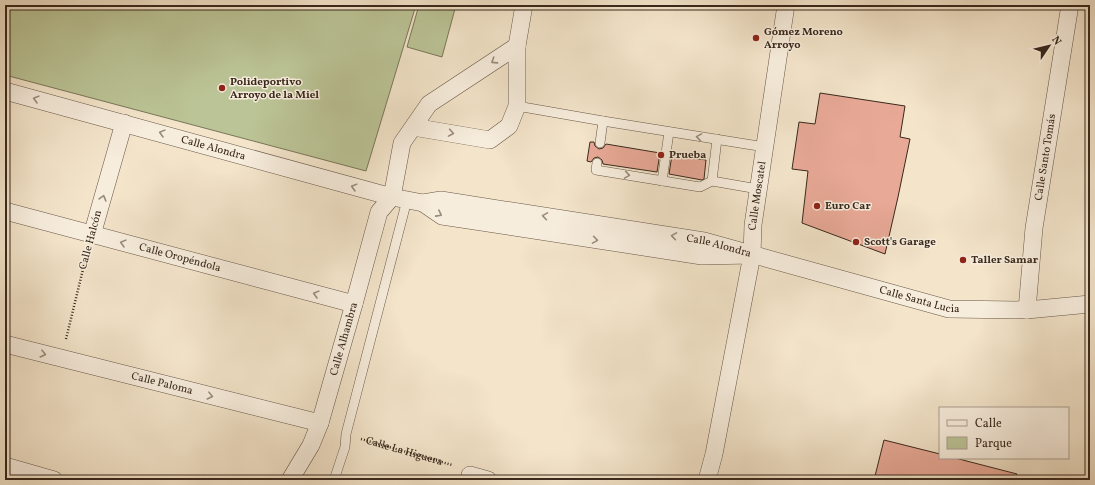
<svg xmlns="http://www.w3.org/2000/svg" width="1095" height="485" viewBox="0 0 1095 485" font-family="Vollkorn,serif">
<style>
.green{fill:#bbc496;stroke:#7a7659}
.building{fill:#e8a997;stroke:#39281c}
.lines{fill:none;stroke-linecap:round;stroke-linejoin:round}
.service-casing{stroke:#685748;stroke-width:10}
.minor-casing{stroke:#685748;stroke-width:18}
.path{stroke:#39281c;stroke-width:2.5;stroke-dasharray:1 2;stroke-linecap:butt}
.service{stroke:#f7eddd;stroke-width:9}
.minor{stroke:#f7eddd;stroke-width:17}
.oneway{stroke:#988a7c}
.poi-dot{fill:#8f2418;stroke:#f7eddd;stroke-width:1.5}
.labels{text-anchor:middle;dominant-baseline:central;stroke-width:3;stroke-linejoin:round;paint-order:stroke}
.poi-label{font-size:11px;font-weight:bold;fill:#39281c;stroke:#f7eddd;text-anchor:start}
.street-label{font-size:11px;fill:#39281c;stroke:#f7eddd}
</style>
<rect width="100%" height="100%" fill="#f3e4ca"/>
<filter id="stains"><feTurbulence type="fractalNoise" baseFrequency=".005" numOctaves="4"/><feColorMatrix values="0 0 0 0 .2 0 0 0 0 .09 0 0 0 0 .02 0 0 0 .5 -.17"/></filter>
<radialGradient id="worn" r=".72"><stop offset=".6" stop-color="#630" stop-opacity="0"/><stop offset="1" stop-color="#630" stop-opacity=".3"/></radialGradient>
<g class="green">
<path d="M5,5H416L366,171L5,75Z"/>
<path d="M419,5H456L442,57L407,47Z"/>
</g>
<g class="building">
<path d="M820,93L905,106L900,137L910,139L898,197L885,254L802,223L808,171L792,169L799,122L815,124Z"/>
<path d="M590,142H594L595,146L599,149L603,148L606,144L660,153L657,172L603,164L602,160L598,157L594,158L591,162L587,161Z"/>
<path d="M672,155L706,160L704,179L702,180L669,174Z"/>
<path d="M884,440L940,454V458H955L1017,474L1016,480H874Z"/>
</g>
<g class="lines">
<g class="service-casing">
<g id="service">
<path d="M517,106L603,121L765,147"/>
<path d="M600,143L603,121"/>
<path d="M597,163L596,170L700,187L712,181L758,189"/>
<path d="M662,181L669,132"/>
<path d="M712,181L717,139"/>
<path d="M334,480L345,447L346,434L407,200"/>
</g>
</g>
<g class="minor-casing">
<g id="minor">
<path d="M517,46L524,5"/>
<path id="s2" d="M5,91L392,197L423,203"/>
<path id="s3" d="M5,211L354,304"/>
<path d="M92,235L124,123"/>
<path id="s4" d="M752,255L702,256L442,216L423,203L441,200L704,241L949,309L1027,310L1090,304"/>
<path id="s5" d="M1027,310L1034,228L1070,5"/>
<path id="s6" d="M5,344L320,423"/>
<path d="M5,466L54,480"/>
<path d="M470,475L488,480"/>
<path id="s7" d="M290,480L311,445L320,423L354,304L379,212L392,197L402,143L429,104L517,46V106L509,126L490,140L413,127"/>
<path id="s8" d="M707,480L714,454L752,255L753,225L786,5"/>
</g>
</g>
<g class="path">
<path d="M66,339L87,253"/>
<path id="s1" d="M361,439L452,465"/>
</g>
<use href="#service" class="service"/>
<use href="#minor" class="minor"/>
</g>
<defs><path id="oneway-chevron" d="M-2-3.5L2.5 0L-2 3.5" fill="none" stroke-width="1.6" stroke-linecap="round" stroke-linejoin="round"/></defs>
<g class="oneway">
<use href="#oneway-chevron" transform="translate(494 61) rotate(147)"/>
<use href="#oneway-chevron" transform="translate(36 99) rotate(-165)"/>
<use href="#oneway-chevron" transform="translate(162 133) rotate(-165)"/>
<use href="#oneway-chevron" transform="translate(451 133) rotate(10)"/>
<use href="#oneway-chevron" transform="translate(699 137) rotate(-171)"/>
<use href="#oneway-chevron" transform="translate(627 175) rotate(9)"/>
<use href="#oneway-chevron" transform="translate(354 187) rotate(-165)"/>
<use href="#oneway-chevron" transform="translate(103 198) rotate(-74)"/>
<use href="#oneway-chevron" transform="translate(439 214) rotate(28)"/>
<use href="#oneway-chevron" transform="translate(545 216) rotate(-171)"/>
<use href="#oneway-chevron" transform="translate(674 236) rotate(-171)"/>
<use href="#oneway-chevron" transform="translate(595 240) rotate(9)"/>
<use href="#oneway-chevron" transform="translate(123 243) rotate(-165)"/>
<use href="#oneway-chevron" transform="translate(316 294) rotate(-165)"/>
<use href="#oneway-chevron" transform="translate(43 354) rotate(14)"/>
<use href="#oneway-chevron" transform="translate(210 396) rotate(14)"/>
</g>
<g class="poi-dot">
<circle cx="756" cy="38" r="4"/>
<circle cx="222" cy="88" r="4"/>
<circle cx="661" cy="155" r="4"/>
<circle cx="817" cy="206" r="4"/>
<circle cx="856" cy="242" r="4"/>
<circle cx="963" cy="260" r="4"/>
</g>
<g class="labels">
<g class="poi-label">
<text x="764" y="32">Gómez Moreno<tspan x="764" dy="13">Arroyo</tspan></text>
<text x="230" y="82">Polideportivo<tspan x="230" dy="13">Arroyo de la Miel</tspan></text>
<text x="669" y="155">Prueba</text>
<text x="825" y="206">Euro Car</text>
<text x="864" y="242">Scott's Garage</text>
<text x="971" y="260">Taller Samar</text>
</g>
<g class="street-label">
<text stroke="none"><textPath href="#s2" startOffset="216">Calle Alondra</textPath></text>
<text stroke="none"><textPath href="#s5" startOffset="154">Calle Santo Tomás</textPath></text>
<text stroke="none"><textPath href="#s8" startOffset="289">Calle Moscatel</textPath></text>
<text transform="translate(91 240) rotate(-75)">Calle Halcón</text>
<text stroke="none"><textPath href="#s4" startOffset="636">Calle Alondra</textPath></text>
<text stroke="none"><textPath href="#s3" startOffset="181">Calle Oropéndola</textPath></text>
<text stroke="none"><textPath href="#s4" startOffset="844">Calle Santa Lucia</textPath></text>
<text stroke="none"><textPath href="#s7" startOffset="152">Calle Alhambra</textPath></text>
<text stroke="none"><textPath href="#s6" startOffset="162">Calle Paloma</textPath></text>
<text stroke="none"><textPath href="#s1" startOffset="45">Calle La Higuera</textPath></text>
</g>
</g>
<rect width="1095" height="485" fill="none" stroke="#f3e4ca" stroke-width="20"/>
<rect x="6" y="6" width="1083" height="473" fill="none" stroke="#39281c" stroke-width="2"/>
<rect x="10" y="10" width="1075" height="465" fill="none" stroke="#39281c"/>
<rect x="939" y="407" width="130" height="52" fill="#f7eddd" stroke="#ab9e90"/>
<rect x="947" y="420" width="20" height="6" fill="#f7eddd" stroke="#ab9e90"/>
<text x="975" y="427" font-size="12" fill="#39281c">Calle</text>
<rect x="947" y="437" width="20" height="12" fill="#bbc496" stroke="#ab9e90"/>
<text x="975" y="447" font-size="12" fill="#39281c">Parque</text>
<g transform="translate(1049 46) rotate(55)" stroke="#f7eddd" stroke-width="3" paint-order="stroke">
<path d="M0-3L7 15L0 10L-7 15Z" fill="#39281c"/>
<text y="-6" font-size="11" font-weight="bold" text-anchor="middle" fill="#39281c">N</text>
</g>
<rect width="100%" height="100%" filter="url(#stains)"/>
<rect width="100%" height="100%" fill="url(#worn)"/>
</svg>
